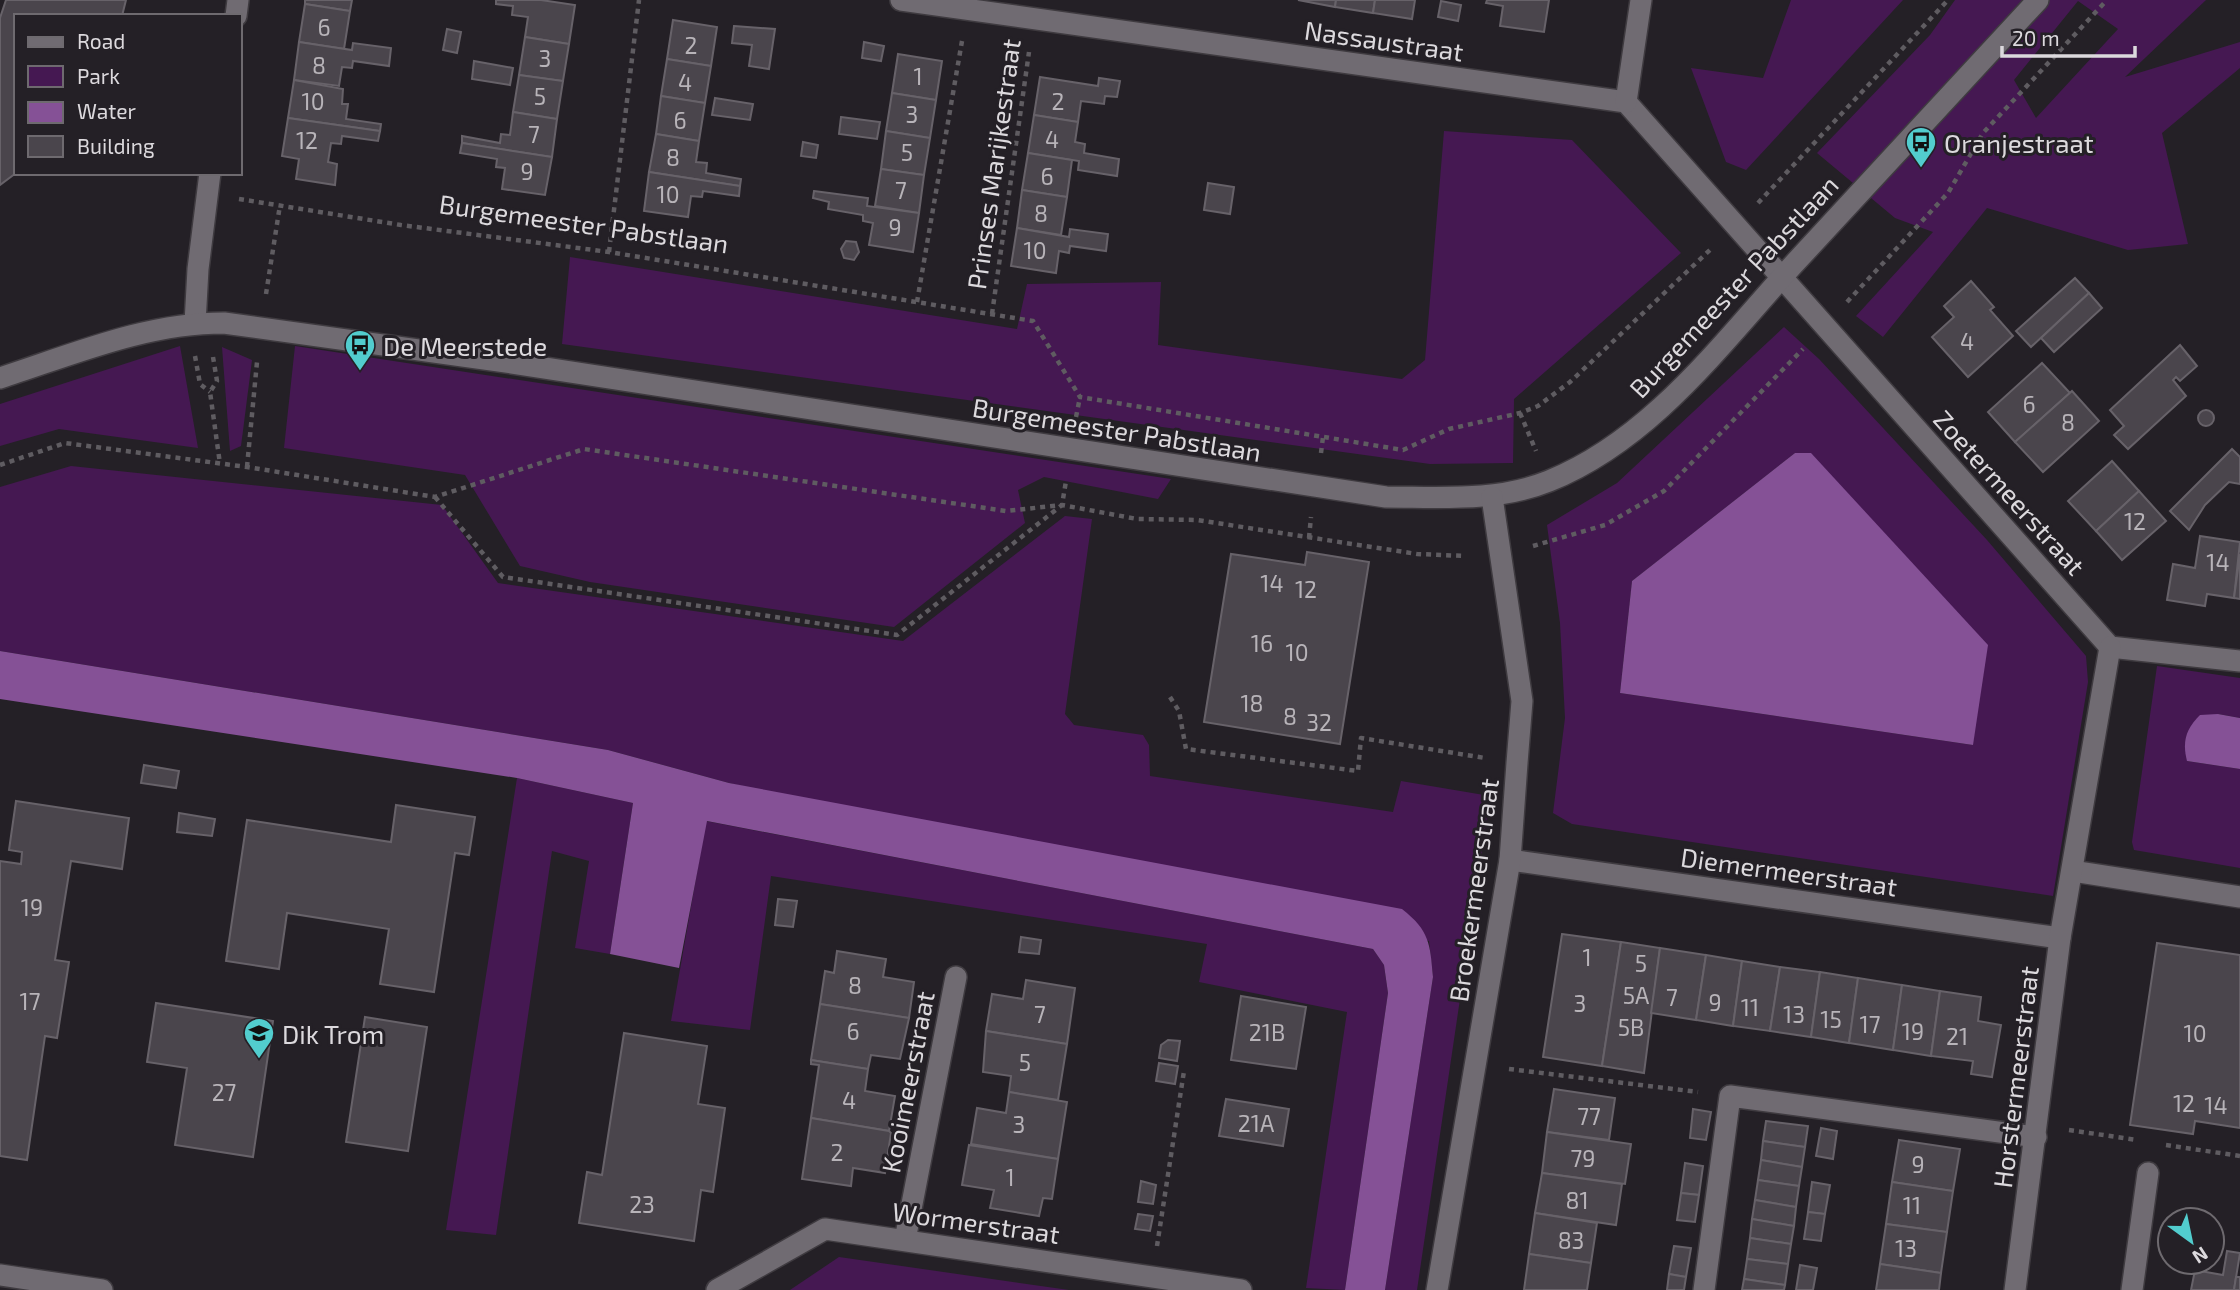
<svg xmlns="http://www.w3.org/2000/svg" width="2240" height="1290" viewBox="0 0 2240 1290" font-family="'Exo 2',sans-serif">
<style>
.green{fill:#451852;fill-rule:evenodd}
.water{fill:#855196}
.building{fill:#4a454c;stroke:#676269;stroke-width:2}
.lines{fill:none;stroke-linecap:round;stroke-linejoin:round}
.minor-casing{stroke:#3f3b40;stroke-width:24}
.path{stroke:#5f5c61;stroke-width:4.5;stroke-dasharray:5 5;stroke-linecap:butt}
.minor{stroke:#706b72;stroke-width:21}
.labels{text-anchor:middle;dominant-baseline:central;stroke-width:6;stroke-linejoin:round;paint-order:stroke}
.number-label{font-size:23px;fill:#b8b4b9}
.street-label{font-size:26px;fill:#dcd9dd;stroke:#242026}
.poi-label{font-size:26px;fill:#dcd9dd;stroke:#242026;text-anchor:start}
</style>
<rect width="100%" height="100%" fill="#242026"/>
<g class="green">
<path d="M1791,0H1903L1746,170L1726,162L1691,68L1763,78Z"/>
<path d="M1955,0H2206L2125,77L2240,42V68L2162,133L2188,244L2128,250L1987,208L1883,337L1856,316L1933,232L1895,218L1817,153L1930,35ZM2078,1L2118,29L2036,118L2014,80Z"/>
<path d="M1444,131L1572,140L1681,253L1514,399L1513,463L1430,464L562,344L570,257L1017,329L1027,284L1161,282L1158,345L1402,379L1425,360Z"/>
<path d="M1784,327L1819,359L1987,540L2086,656L2088,682L2053,896L1572,824L1553,813L1565,718L1560,623L1547,525L1617,483ZM1795,453H1810L1973,745L1620,693L1632,581Z"/>
<path d="M180,346L198,448L59,429L0,446V404Z"/>
<path d="M295,346L1171,479L1158,499L1044,477L1018,490L1025,523L894,627L590,582L520,566L465,475L284,448Z"/>
<path d="M222,347L252,360L241,446L230,451Z"/>
<path d="M71,466L442,505L498,583L903,641L1065,516L1092,519L1065,714L1074,725L1143,735L1149,745L1150,776L1393,812L1401,781L1490,796L1417,1290H1385L1433,977L1429,941L729,783L608,750L0,651V487Z"/>
<path d="M2157,666L2240,678V718L2218,714L2187,761L2240,769V868L2134,850L2132,842Z"/>
<path d="M517,778L633,803L610,954L575,948L589,861L552,851L496,1235L446,1230Z"/>
<path d="M706,821L1373,949L1384,965L1388,993L1345,1290L1306,1288L1347,1012L1199,982L1207,944L771,876L750,1030L671,1021Z"/>
<path d="M839,1257L1069,1290H790Z"/>
</g>
<g class="water">
<path d="M1795,453H1811L1988,645L1973,745L1620,693L1632,581Z"/>
<path d="M0,651L608,750L729,783L1402,909C1430,931 1430,944 1433,977L1385,1290H1345L1388,993L1384,965L1373,949L707,821L679,968L610,954L633,803L517,778L0,699Z"/>
<path d="M2218,714L2240,718V769L2187,761C2182,741 2186,729 2200,715Z"/>
</g>
<g class="building">
<path d="M6,0H126L122,16H16V173L0,185V18Z"/>
<path d="M305,0H352L350,11L305,4Z"/>
<path d="M496,0H541L575,5L569,44L525,37L528,17L512,15L513,6L496,4Z"/>
<path d="M1298,0H1336L1335,7Z"/>
<path d="M1336,0H1375L1373,13L1335,7Z"/>
<path d="M1375,0H1415L1412,19L1373,13Z"/>
<path d="M1487,0H1549L1544,32L1500,26L1503,6L1486,3Z"/>
<path d="M1441,1L1461,5L1458,21L1438,17Z"/>
<path d="M305,4L350,11L344,49L299,42Z"/>
<path d="M673,20L717,27L711,66L667,59Z"/>
<path d="M734,26L775,29L769,69L749,66L752,45L732,43Z"/>
<path d="M447,29L461,32L457,53L443,50Z"/>
<path d="M525,37L569,44L563,81L519,75Z"/>
<path d="M299,42L352,50L353,43L391,48L389,66L353,61L352,68L342,67L339,86L294,80Z"/>
<path d="M864,42L884,46L881,61L862,58Z"/>
<path d="M898,54L942,61L936,100L892,93Z"/>
<path d="M667,59L711,66L705,103L661,96Z"/>
<path d="M474,61L513,68L510,85L472,79Z"/>
<path d="M519,75L563,81L557,119L513,112Z"/>
<path d="M1040,77L1098,86L1099,78L1120,81L1117,97L1105,96L1104,104L1081,101L1078,122L1034,115Z"/>
<path d="M294,80L343,89L342,104H348L346,119L381,124L380,131L288,118Z"/>
<path d="M892,93L936,100L930,138L886,131Z"/>
<path d="M661,96L705,103L699,141L656,134Z"/>
<path d="M715,98L753,104L750,120L712,115Z"/>
<path d="M513,112L557,119L552,157L462,143V136L500,143L501,134L510,135Z"/>
<path d="M1034,115L1078,122L1075,142L1085,144L1084,153L1119,159L1117,176L1078,170L1079,161L1028,153Z"/>
<path d="M841,117L880,122L877,139L839,134Z"/>
<path d="M288,118L380,131L378,141L342,136L341,144L331,143L328,162L337,164L335,185L296,179L299,159L282,156Z"/>
<path d="M886,131L930,138L924,175L881,169Z"/>
<path d="M656,134L699,141L696,162L707,163L706,173L741,179L740,186L649,172Z"/>
<path d="M803,142L818,145L816,158L801,156Z"/>
<path d="M462,143L552,157L545,195L502,189L505,168L496,167L497,159L460,153Z"/>
<path d="M1028,153L1072,160L1067,197L1022,190Z"/>
<path d="M881,169L924,175L919,213L875,206Z"/>
<path d="M649,172L740,186L739,196L703,191L702,197L691,196L688,217L644,211Z"/>
<path d="M1208,183L1234,187L1230,214L1204,210Z"/>
<path d="M1022,190L1067,197L1061,235L1017,228Z"/>
<path d="M814,191L868,198L867,206L919,213L913,252L869,245L873,223L863,221V215L828,209L829,202L813,198Z"/>
<path d="M1017,228L1069,237L1070,229L1108,234L1106,251L1070,246L1069,253L1059,251L1056,273L1011,266Z"/>
<path d="M846,241L856,242L859,252L854,260L844,258L841,249Z"/>
<path d="M2075,278L2089,293L2031,347L2016,331Z"/>
<path d="M1971,281L1994,307L1990,310L2013,336L1968,377L1932,337L1954,317L1944,306Z"/>
<path d="M2089,293L2102,308L2054,352L2041,338Z"/>
<path d="M2180,345L2197,366L2180,381L2176,377L2173,380L2186,396L2128,449L2114,435L2124,426L2110,410Z"/>
<path d="M2042,363L2070,393L2015,442L1988,412Z"/>
<path d="M2072,391L2099,421L2043,472L2015,442Z"/>
<circle cx="2206" cy="418" r="8"/>
<path d="M2232,449L2240,457V484L2229,482L2205,505L2189,530L2170,511Z"/>
<path d="M2112,461L2139,491L2096,531L2068,501Z"/>
<path d="M2139,491L2166,521L2122,560L2096,531Z"/>
<path d="M2200,536L2240,542L2234,598L2207,594L2205,606L2167,600L2173,564L2195,568Z"/>
<path d="M1307,552L1369,562L1340,744L1204,722L1231,554L1305,565Z"/>
<path d="M2240,554V599L2234,598Z"/>
<path d="M144,765L179,771L176,788L141,783Z"/>
<path d="M16,801L129,818L122,869L71,861L55,960L69,962L57,1038L45,1036L27,1160L0,1156V861L21,864L22,852L9,850Z"/>
<path d="M396,805L475,817L469,855L455,853L434,992L380,984L389,929L287,913L279,969L226,961L247,820L391,842Z"/>
<path d="M179,813L215,819L212,836L177,832Z"/>
<path d="M778,899L797,901L793,927L775,925Z"/>
<path d="M1562,934L1621,942L1602,1066L1543,1057Z"/>
<path d="M1021,937L1041,940L1039,954L1019,952Z"/>
<path d="M1621,942L1660,948L1644,1073L1602,1066Z"/>
<path d="M2157,943L2240,955V1128L2195,1121L2193,1134L2130,1125Z"/>
<path d="M1660,948L1706,955L1696,1020L1651,1013Z"/>
<path d="M837,951L886,959L883,977L914,982L909,1018L820,1004L825,971L834,973Z"/>
<path d="M1706,955L1742,961L1733,1026L1696,1020Z"/>
<path d="M1742,961L1780,967L1770,1031L1733,1026Z"/>
<path d="M1780,967L1820,972L1811,1037L1770,1031Z"/>
<path d="M1820,972L1858,978L1849,1043L1811,1037Z"/>
<path d="M1858,978L1902,985L1893,1050L1849,1043Z"/>
<path d="M1026,980L1075,988L1067,1044L986,1031L992,994L1023,999Z"/>
<path d="M1902,985L1940,991L1931,1056L1893,1050Z"/>
<path d="M1940,991L1981,997L1978,1021L2001,1025L1992,1077L1971,1074L1973,1061L1931,1056Z"/>
<path d="M1241,996L1306,1007L1296,1069L1231,1060Z"/>
<path d="M156,1003L273,1021L253,1157L175,1145L187,1068L147,1062Z"/>
<path d="M820,1004L909,1018L900,1059L871,1055L868,1069L811,1060Z"/>
<path d="M365,1017L427,1027L408,1151L346,1142Z"/>
<path d="M986,1031L1067,1044L1058,1100L1009,1092L1011,1076L983,1072Z"/>
<path d="M624,1033L707,1046L698,1104L725,1108L713,1192L701,1190L694,1241L579,1223L587,1172L602,1175Z"/>
<path d="M1168,1040L1180,1041L1177,1061L1159,1058L1161,1045Z"/>
<path d="M811,1060L868,1069L865,1091L895,1096L889,1131L811,1118L819,1065L811,1064Z"/>
<path d="M1159,1063L1178,1066L1175,1084L1156,1081Z"/>
<path d="M1554,1089L1615,1098L1609,1140L1547,1132Z"/>
<path d="M1009,1092L1067,1102L1058,1159L971,1144L977,1108L1006,1113Z"/>
<path d="M1226,1099L1289,1109L1283,1146L1219,1136Z"/>
<path d="M1693,1109L1711,1112L1706,1140L1690,1138Z"/>
<path d="M811,1118L889,1131L891,1133L885,1173L853,1168L851,1186L802,1179Z"/>
<path d="M1766,1121L1808,1126L1805,1147L1763,1141Z"/>
<path d="M1821,1128L1837,1131L1833,1159L1816,1156Z"/>
<path d="M1547,1132L1631,1144L1625,1184L1542,1173Z"/>
<path d="M1899,1140L1960,1149L1953,1191L1892,1182Z"/>
<path d="M1763,1141L1805,1147L1802,1167L1761,1160Z"/>
<path d="M969,1145L1058,1159L1052,1199L1043,1198L1039,1216L990,1208L994,1190L962,1185Z"/>
<path d="M1761,1160L1802,1167L1799,1186L1758,1180Z"/>
<path d="M1685,1163L1703,1166L1699,1195L1681,1193Z"/>
<path d="M1542,1173L1622,1184L1616,1225L1535,1213Z"/>
<path d="M1758,1180L1799,1186L1796,1207L1755,1200Z"/>
<path d="M1141,1181L1156,1185L1153,1204L1138,1202Z"/>
<path d="M1812,1182L1830,1185L1825,1214L1808,1212Z"/>
<path d="M1892,1182L1953,1191L1947,1232L1886,1224Z"/>
<path d="M1681,1193L1699,1195L1695,1222L1677,1220Z"/>
<path d="M1755,1200L1796,1207L1794,1226L1752,1219Z"/>
<path d="M1808,1212L1825,1214L1821,1241L1804,1239Z"/>
<path d="M1535,1213L1597,1223L1591,1263L1529,1254Z"/>
<path d="M1138,1214L1153,1216L1150,1231L1135,1229Z"/>
<path d="M1752,1219L1794,1226L1791,1244L1750,1238Z"/>
<path d="M1886,1224L1947,1232L1941,1273L1880,1264Z"/>
<path d="M1750,1238L1791,1244L1788,1264L1747,1259Z"/>
<path d="M1674,1246L1691,1248L1686,1277L1669,1274Z"/>
<path d="M2227,1251L2240,1253L2234,1290H2191L2195,1270L2223,1275Z"/>
<path d="M1529,1254L1591,1263L1587,1290H1524Z"/>
<path d="M1747,1259L1788,1264L1785,1285L1744,1279Z"/>
<path d="M1880,1264L1941,1273L1939,1290H1876Z"/>
<path d="M1800,1265L1817,1268L1813,1290H1796Z"/>
<path d="M1669,1274L1686,1277L1684,1290H1667Z"/>
<path d="M2236,1277H2240V1290H2234Z"/>
<path d="M1744,1279L1785,1285L1784,1290H1742Z"/>
</g>
<g class="lines">
<g class="minor-casing">
<g id="minor">
<path d="M901,0L1626,102L2110,647L2240,661"/>
<path d="M236,16L238,0"/>
<path d="M1626,102L1641,0"/>
<path d="M195,323L198,269L210,173"/>
<path d="M0,378C74,354 146,323 224,323L512,363L1386,497C1441,497 1497,502 1549,481C1651,440 1721,344 1793,265C1875,177 1956,88 2038,0"/>
<path d="M1510,860L2060,938"/>
<path d="M2073,871L2240,897"/>
<path d="M905,1240L956,977"/>
<path d="M0,1275L102,1290"/>
<path d="M717,1290L825,1229L1241,1290"/>
<path d="M1437,1290L1510,860L1517,763L1522,701L1492,497"/>
<path d="M1704,1290L1730,1096L2036,1137"/>
<path d="M2015,1290L2060,938L2110,647"/>
<path d="M2132,1290L2148,1173"/>
</g>
</g>
<g class="path">
<path d="M239,199L401,225L609,252L1033,321L1080,397L1403,450L1449,429L1520,413L1538,406L1570,382L1712,248"/>
<path d="M1758,203L1948,0"/>
<path d="M609,252L639,0"/>
<path d="M266,294L280,205"/>
<path d="M917,302L962,41"/>
<path d="M1847,302L1948,193L1983,133L2107,0"/>
<path d="M992,314L1029,52"/>
<path d="M195,356L200,384L210,392"/>
<path d="M213,357L217,381L210,392L220,464"/>
<path d="M1520,413L1536,451"/>
<path d="M1076,417L1080,397"/>
<path d="M1321,453L1323,437"/>
<path d="M0,465L65,443L247,467L435,497L584,449L1006,511L1062,505L1137,519L1197,520L1417,554L1466,556"/>
<path d="M247,467L257,362"/>
<path d="M435,497L503,577L897,635L1062,505L1066,481"/>
<path d="M1309,538L1311,517"/>
<path d="M1533,546L1605,525L1664,491L1803,349"/>
<path d="M1170,697L1179,711L1186,749L1358,771L1361,738L1485,758"/>
<path d="M1509,1069L1698,1092"/>
<path d="M2069,1130L2137,1140"/>
<path d="M2166,1145L2240,1156"/>
<path d="M1157,1246L1184,1071"/>
</g>
<use href="#minor" class="minor"/>
</g>
<defs>
<g id="bus-pin" transform="scale(1.575)"><path d="M0 17L-7.5 6A9.5 9.5 0 1 1 7.5 6Z" fill="#52cdce" stroke="#242026"/><path d="M-5-6H5V4H4V6H2V4H-2V6H-4V4H-5ZM-3.5-4V0h7V-4ZM-3.5 1.2v1.5H-2V1.2ZM2 1.2v1.5H3.5V1.2Z" fill="#111"/></g>
<g id="school-pin" transform="scale(1.575)"><path d="M0 17L-7.5 6A9.5 9.5 0 1 1 7.5 6Z" fill="#52cdce" stroke="#242026"/><path d="M0-5L7-2L0 1L-7-2ZM-4 1L0 2.5L4 1V4Q0 6-4 4Z" fill="#111"/></g>
</defs>
<g fill-rule="evenodd">
<use href="#bus-pin" x="1921" y="142"/>
<use href="#bus-pin" x="360" y="345"/>
<use href="#school-pin" x="259" y="1033"/>
</g>
<g class="labels">
<g class="number-label">
<text x="324" y="27">6</text>
<text x="691" y="45">2</text>
<text x="545" y="58">3</text>
<text x="319" y="65">8</text>
<text x="918" y="76">1</text>
<text x="685" y="82">4</text>
<text x="540" y="96">5</text>
<text x="313" y="101">10</text>
<text x="1058" y="101">2</text>
<text x="912" y="114">3</text>
<text x="680" y="120">6</text>
<text x="534" y="134">7</text>
<text x="1052" y="139">4</text>
<text x="307" y="140">12</text>
<text x="907" y="152">5</text>
<text x="673" y="157">8</text>
<text x="527" y="171">9</text>
<text x="1047" y="176">6</text>
<text x="901" y="190">7</text>
<text x="668" y="194">10</text>
<text x="1041" y="213">8</text>
<text x="895" y="227">9</text>
<text x="1035" y="250">10</text>
<text x="1967" y="341">4</text>
<text x="2029" y="404">6</text>
<text x="2068" y="422">8</text>
<text x="2135" y="521">12</text>
<text x="2218" y="562">14</text>
<text x="1272" y="583">14</text>
<text x="1306" y="589">12</text>
<text x="1262" y="643">16</text>
<text x="1297" y="652">10</text>
<text x="1252" y="703">18</text>
<text x="1290" y="716">8</text>
<text x="1319" y="722">32</text>
<text x="32" y="907">19</text>
<text x="1587" y="957">1</text>
<text x="1641" y="963">5</text>
<text x="855" y="985">8</text>
<text x="1636" y="995">5A</text>
<text x="1672" y="997">7</text>
<text x="30" y="1001">17</text>
<text x="1715" y="1002">9</text>
<text x="1580" y="1003">3</text>
<text x="1750" y="1007">11</text>
<text x="1040" y="1014">7</text>
<text x="1794" y="1014">13</text>
<text x="1831" y="1019">15</text>
<text x="1870" y="1024">17</text>
<text x="1631" y="1027">5B</text>
<text x="853" y="1031">6</text>
<text x="1913" y="1031">19</text>
<text x="1267" y="1032">21B</text>
<text x="2195" y="1033">10</text>
<text x="1957" y="1036">21</text>
<text x="1025" y="1062">5</text>
<text x="224" y="1092">27</text>
<text x="849" y="1100">4</text>
<text x="2184" y="1103">12</text>
<text x="2216" y="1105">14</text>
<text x="1589" y="1116">77</text>
<text x="1256" y="1123">21A</text>
<text x="1019" y="1124">3</text>
<text x="837" y="1152">2</text>
<text x="1583" y="1158">79</text>
<text x="1918" y="1164">9</text>
<text x="1010" y="1177">1</text>
<text x="1577" y="1200">81</text>
<text x="642" y="1204">23</text>
<text x="1912" y="1205">11</text>
<text x="1571" y="1240">83</text>
<text x="1906" y="1248">13</text>
</g>
<g class="street-label">
<text transform="translate(1384 40) rotate(8)">Nassaustraat</text>
<text transform="translate(993 164) rotate(-82)">Prinses Marijkestraat</text>
<text transform="translate(584 223) rotate(8)">Burgemeester Pabstlaan</text>
<text transform="translate(1733 286) rotate(-47)">Burgemeester Pabstlaan</text>
<text transform="translate(1117 429) rotate(9)">Burgemeester Pabstlaan</text>
<text transform="translate(2010 492) rotate(48)">Zoetermeerstraat</text>
<text transform="translate(1789 871) rotate(8)">Diemermeerstraat</text>
<text transform="translate(1473 890) rotate(-82)">Broekermeerstraat</text>
<text transform="translate(2015 1077) rotate(-83)">Horstermeerstraat</text>
<text transform="translate(907 1082) rotate(-79)">Kooimeerstraat</text>
<text transform="translate(976 1222) rotate(8)">Wormerstraat</text>
</g>
<g class="poi-label">
<text x="1944" y="142">Oranjestraat</text>
<text x="383" y="345">De Meerstede</text>
<text x="282" y="1033">Dik Trom</text>
</g>
</g>
<rect x="14" y="14" width="228" height="161" fill="#242026" stroke="#6e6a6f" stroke-width="2"/>
<rect x="28" y="37" width="35" height="10" fill="#706b72" stroke="#6e6a6f" stroke-width="2"/>
<text x="77" y="49" font-size="21" fill="#dcd9dd">Road</text>
<rect x="28" y="66" width="35" height="21" fill="#451852" stroke="#6e6a6f" stroke-width="2"/>
<text x="77" y="84" font-size="21" fill="#dcd9dd">Park</text>
<rect x="28" y="102" width="35" height="21" fill="#855196" stroke="#6e6a6f" stroke-width="2"/>
<text x="77" y="119" font-size="21" fill="#dcd9dd">Water</text>
<rect x="28" y="136" width="35" height="21" fill="#4a454c" stroke="#6e6a6f" stroke-width="2"/>
<text x="77" y="154" font-size="21" fill="#dcd9dd">Building</text>
<g transform="translate(2191 1241) rotate(147)"><circle r="33" fill="#242026" stroke="#6e6a6f" stroke-width="2"/>
<path d="M0-5L12 26L0 18L-12 26Z" fill="#52cdce"/>
<text y="-10" font-size="19" font-weight="bold" text-anchor="middle" fill="#dcd9dd">N</text>
</g>
<path d="M2002 46v10h133v-10" fill="none" stroke="#dcd9dd" stroke-width="3.5"/>
<text x="2012" y="46" font-size="21" fill="#dcd9dd" stroke="#242026" stroke-width="5" paint-order="stroke">20 m</text>
</svg>
